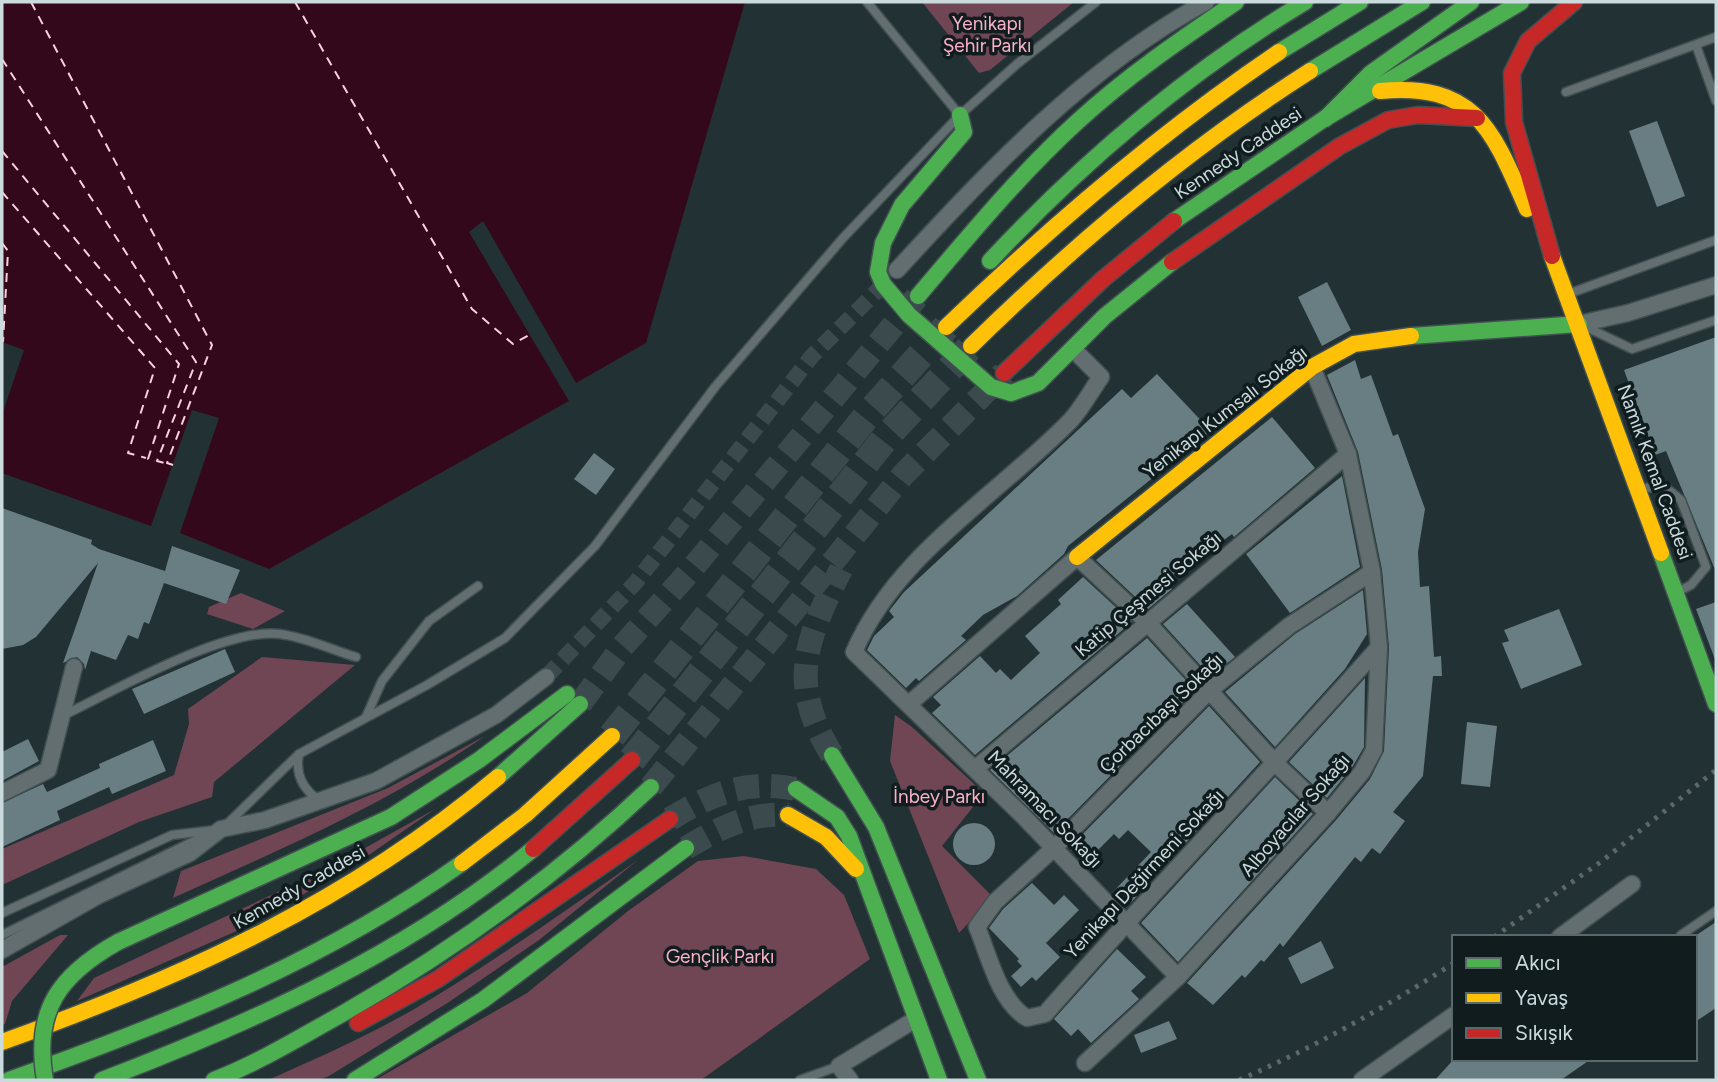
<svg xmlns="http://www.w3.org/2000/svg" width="1718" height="1082" viewBox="0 0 1718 1082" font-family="Figtree,sans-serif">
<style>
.green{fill:#704654}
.water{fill:#34081b}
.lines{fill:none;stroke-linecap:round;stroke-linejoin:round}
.ferry{stroke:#f7d1db;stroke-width:2;stroke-dasharray:9 7;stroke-linecap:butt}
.building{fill:#687e82}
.street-tunnel{stroke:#3b4a4d;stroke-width:16;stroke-dasharray:16 8;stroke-linecap:butt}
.primary-tunnel{stroke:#3b4a4d;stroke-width:24;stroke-dasharray:24 12;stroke-linecap:butt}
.highway-tunnel{stroke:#3b4a4d;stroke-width:28;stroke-dasharray:28 14;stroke-linecap:butt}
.lane-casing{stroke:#414f51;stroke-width:11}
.street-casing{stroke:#414f51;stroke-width:19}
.fast-casing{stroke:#414f51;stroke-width:19}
.slow-casing{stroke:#414f51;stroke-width:19}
.jam-casing{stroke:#414f51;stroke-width:19}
.lane{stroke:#636e70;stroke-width:8}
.street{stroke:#636e70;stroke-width:16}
.fast{stroke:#4caf50;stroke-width:16}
.slow{stroke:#ffc107;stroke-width:16}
.jam{stroke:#c62828;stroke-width:16}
.rail{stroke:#5b6769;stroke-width:5;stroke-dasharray:3.5 7;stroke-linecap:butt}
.fast-bridge-casing{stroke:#414f51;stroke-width:19;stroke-linecap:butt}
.fast-bridge{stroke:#4caf50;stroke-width:16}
.labels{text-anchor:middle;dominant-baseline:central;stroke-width:7;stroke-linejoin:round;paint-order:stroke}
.park-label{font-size:19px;fill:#fbb2c7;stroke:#101c1e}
.street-label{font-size:19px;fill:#cbdadd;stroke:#101c1e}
</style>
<rect width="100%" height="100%" fill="#223134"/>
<g class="green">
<path d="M922,2H1074L990,70L979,73Z"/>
<path d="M241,593L285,611L253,629L207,614L209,607Z"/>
<path d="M262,657L355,665L214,782L212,797L139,822L2,885V849L174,775L189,724L188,709Z"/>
<path d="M895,715L912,727L984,793L942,846L993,897L959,933L890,761Z"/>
<path d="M485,736C388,804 281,849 173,898L181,871L388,788Z"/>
<path d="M435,809L366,857L257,922L77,1001L94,978L329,868Z"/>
<path d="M744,856L816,869L844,895L870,959L701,1080H375L527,993L628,911L698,861Z"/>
<path d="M638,860L539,940L449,1002L329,1076L319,1080H268C322,1056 375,1033 426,1002C499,958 568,909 638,860Z"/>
<path d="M60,935H68L12,1001L5,1024L2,1025V967Z"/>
</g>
<path class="water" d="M2,2H745L646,343L576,383L483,221L469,232L569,401L269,569L180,533L219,418L192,410L151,526L2,473V415L24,350L2,342Z"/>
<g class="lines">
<g class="ferry">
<path d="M31,2L212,345L167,463L173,465"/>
<path d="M295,2L472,309L513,344L529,335"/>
<path d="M2,59L196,362L157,461L168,464"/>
<path d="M2,151L179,364L148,459L155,461"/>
<path d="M2,192L155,368L128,453L146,458"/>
<path d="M2,243L8,251L3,342"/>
</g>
</g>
<g class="building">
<path d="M1657,121L1685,196L1657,207L1629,131Z"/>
<path d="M1327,282L1351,330L1322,346L1298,297Z"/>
<path d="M1716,337V572L1666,451L1655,455L1624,370Z"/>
<path d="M1355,360L1361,379L1371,375L1393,436L1398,434L1425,509L1418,552L1420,587L1429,586L1434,657L1441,656L1442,676H1433L1423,776L1393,812L1405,821L1380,854L1372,848L1361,862L1355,857L1283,947L1280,943L1264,962L1261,960L1245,978L1242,975L1213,1005L1187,983L1336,820L1370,779L1384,751L1389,647L1382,570L1358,452L1327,375Z"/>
<path d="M1157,374L1211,431L1068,546L1064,554L1017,596L983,615L961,636L966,640L919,681L916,678L906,688L867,650L874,636L894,617L889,611L904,592L1122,389L1131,398Z"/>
<path d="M1272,417L1315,468L1234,537L1232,534L1217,545L1214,542L1168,585L1172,589L1148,609L1096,560Z"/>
<path d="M594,453L615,469L596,495L574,479Z"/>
<path d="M1342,476L1360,567L1290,613L1246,554Z"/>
<path d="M2,508L92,540L91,544L99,549L165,571L172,546L240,570L226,604L164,583L149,624L144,622L138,639L128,635L116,660L91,651L85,670L84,664L77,657L63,663L98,563L36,637L23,645L2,649Z"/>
<path d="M1083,577L1132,622L975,755L932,713L941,705L933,697L980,656L996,673L1000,669L1011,680L1040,653L1025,636L1061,604L1058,600Z"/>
<path d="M1363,590L1367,634L1345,669L1275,747L1225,692L1295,634Z"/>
<path d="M1716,602V662L1696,609Z"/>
<path d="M1187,604L1235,657L1210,676L1163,624Z"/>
<path d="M1559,609L1582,665L1521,689L1502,643L1509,641L1504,630Z"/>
<path d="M1147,638L1195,690L1054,833L990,770Z"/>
<path d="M225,649L235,672L144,714L132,689Z"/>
<path d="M1365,678L1364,747L1353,766L1327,798L1289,762Z"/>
<path d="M1209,706L1260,762L1126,908L1112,893L1151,852L1128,830L1119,839L1114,834L1084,864L1069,848Z"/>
<path d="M1467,722L1497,726L1490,787L1461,784Z"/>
<path d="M28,739L39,761L2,781V752Z"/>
<path d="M153,740L166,771L112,794L109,787L57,811L60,820L2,847V803L43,784L47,792L100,768L99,764Z"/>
<path d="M1275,777L1313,814L1178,962L1141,923Z"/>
<circle cx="974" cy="844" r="21"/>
<path d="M1032,883L1054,905L1064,895L1079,910L1046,943L1060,957L1036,981L1032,977L1021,987L1011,976L1022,966L1017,961L1019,959L989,928L1003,909Z"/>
<path d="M1716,922V1008L1695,1022V936Z"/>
<path d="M1321,941L1334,968L1301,984L1288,958Z"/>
<path d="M1117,949L1146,977L1131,991L1139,999L1091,1043L1078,1029L1071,1036L1054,1019Z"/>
<path d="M1169,1021L1177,1039L1141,1053L1134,1035Z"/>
<path d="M1454,1059H1591L1561,1080H1435Z"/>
</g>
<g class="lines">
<path class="street-tunnel" d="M546,677L636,582L812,356L888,280"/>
<g class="primary-tunnel">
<path d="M580,704L622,647L691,570L917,297"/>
<path d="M832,755C787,682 806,640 841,569"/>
<path d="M651,787L903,475L1004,373"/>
<path d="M670,819C711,794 747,779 796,789"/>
<path d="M686,848C718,829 749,812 788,815"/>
</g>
<g class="highway-tunnel">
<path d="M612,736L869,413L946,327"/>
<path d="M632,760L887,436L971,346"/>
</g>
<g class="lane-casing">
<g id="lane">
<path d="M867,2L958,113"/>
<path d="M1696,45L1716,101"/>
<path d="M1566,92L1716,37"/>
<path d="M1568,294L1716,240"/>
<path d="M1582,325L1632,349L1716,320"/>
<path d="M1639,488L1665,487L1681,500L1706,567L1691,585L1677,592"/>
<path d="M62,716C114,691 225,627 280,634C305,637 332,650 356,657"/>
<path d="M366,717L382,681L429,621L478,586"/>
<path d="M299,754C295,774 302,789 320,801"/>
<path d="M227,824L299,754L427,685L505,638L595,546L715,387L843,238L960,115L1017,64L1096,2"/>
<path d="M2,913L172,835L215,830"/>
<path d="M2,935L200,838"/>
<path d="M1681,935L1716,911"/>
<path d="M800,1080L839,1066"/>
</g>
</g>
<g class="street-casing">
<g id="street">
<path d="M897,270C989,170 1085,68 1206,2"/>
<path d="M1579,324L1628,313L1716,285"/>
<path d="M1073,349L1101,377C1091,391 1082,408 1071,420C998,495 896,554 854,652L1023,816L1178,977"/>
<path d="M1372,572L1289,626L1210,690L1054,848L995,902L977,927C989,956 999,1001 1027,1018L1045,1014C1154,890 1269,771 1379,647"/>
<path d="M909,704L1077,557L1146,621L1276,764L1328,813"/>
<path d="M976,768L1348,454"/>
<path d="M2,793L48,770L74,667"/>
<path d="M1560,937L1632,884"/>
<path d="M2,950L99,895L190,853L221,829L265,820L376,781L496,715L546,677"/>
<path d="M1085,1063L1178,977L1328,813L1362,772L1374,750L1379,647L1372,572L1348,454L1312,367"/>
<path d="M850,1080L839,1066L916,1019"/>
<path d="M1362,1080L1454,1015"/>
</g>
</g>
<g class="fast-casing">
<g id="fast">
<path d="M1279,52L1360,2"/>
<path d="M1310,71L1422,2"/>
<path d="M960,115L964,132L902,205L883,243L878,272L883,284L909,315L991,387L1011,393L1038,383L1105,316L1172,262"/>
<path d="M1325,119L1371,73L1471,2"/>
<path d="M1174,221L1324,119L1521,2"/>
<path d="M990,261C1084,160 1187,73 1305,2"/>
<path d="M918,296C969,236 1019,175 1077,122C1126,77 1181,39 1236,2"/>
<path d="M1411,336L1579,324"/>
<path d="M1661,553L1716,704"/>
<path d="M832,755L876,827L978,1080"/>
<path d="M498,777L580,704"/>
<path d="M796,789L837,817L849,836L939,1080"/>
<path d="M118,942L391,817L479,760L567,694"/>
<path d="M9,1080C171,1022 321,963 462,863"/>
<path d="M102,1080C256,1021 405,954 533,849"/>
<path d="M214,1080C260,1062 299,1038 342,1014C454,950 557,876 651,787"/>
<path d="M355,1080L483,1000L686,848"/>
</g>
</g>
<g class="slow-casing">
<g id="slow">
<path d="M1380,91C1476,82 1493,131 1527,209"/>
<path d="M1552,256L1661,553"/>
<path d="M946,327C1050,227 1159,133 1279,52"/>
<path d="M971,346C1075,244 1186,150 1310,71"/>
<path d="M1077,557L1312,367L1354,344L1411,336"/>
<path d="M788,815L826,837L856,869"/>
<path d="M462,863L525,815L612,736"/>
<path d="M2,1042C184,977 349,902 498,777"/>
</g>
</g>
<g class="jam-casing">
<g id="jam">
<path d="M1552,256L1514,122L1512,73L1528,41L1574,2"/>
<path d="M1172,262L1340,146L1388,120L1418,115L1477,118"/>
<path d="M1004,373L1103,279L1174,221"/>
<path d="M533,849L632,760"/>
<path d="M358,1023L438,979L670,819"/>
</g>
</g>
<use href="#lane" class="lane"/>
<use href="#street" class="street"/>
<use href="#fast" class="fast"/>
<use href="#slow" class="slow"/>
<use href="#jam" class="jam"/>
<g class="rail">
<path d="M1494,937L1602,861L1716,770"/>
<path d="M1239,1080C1315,1047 1384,1008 1454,963"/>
</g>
<g class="fast-bridge-casing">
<path id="fast-bridge" d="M45,1080C33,1011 59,975 118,942"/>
</g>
<use href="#fast-bridge" class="fast-bridge"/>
</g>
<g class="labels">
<g class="park-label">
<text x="987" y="23">Yenikapı<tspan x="987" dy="22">Şehir Parkı</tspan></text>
<text x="939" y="796">İnbey Parkı</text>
<text x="720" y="956">Gençlik Parkı</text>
</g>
<g class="street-label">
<text transform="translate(1238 153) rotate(-34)">Kennedy Caddesi</text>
<text transform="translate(1225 412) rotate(-38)">Yenikapı Kumsalı Sokağı</text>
<text transform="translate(1655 472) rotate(70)">Namık Kemal Caddesi</text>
<text transform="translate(1148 594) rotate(-40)">Katip Çeşmesi Sokağı</text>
<text transform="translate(1161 713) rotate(-44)">Çorbacıbaşı Sokağı</text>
<text transform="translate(1045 809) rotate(46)">Mahramacı Sokağı</text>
<text transform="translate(1295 815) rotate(-49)">Alboyacılar Sokağı</text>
<text transform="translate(1144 874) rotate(-47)">Yenikapı Değirmeni Sokağı</text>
<text transform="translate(299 887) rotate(-30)">Kennedy Caddesi</text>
</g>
</g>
<rect width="1718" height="1082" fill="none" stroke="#cbdadd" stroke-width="7"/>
<rect x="1452" y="935" width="245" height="126" fill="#101c1e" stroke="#5b686a" stroke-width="2"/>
<rect x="1466" y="958" width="35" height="10" fill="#4caf50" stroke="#5b686a" stroke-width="2"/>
<text x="1515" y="970" font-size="21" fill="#cbdadd">Akıcı</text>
<rect x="1466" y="993" width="35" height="10" fill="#ffc107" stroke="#5b686a" stroke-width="2"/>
<text x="1515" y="1005" font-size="21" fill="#cbdadd">Yavaş</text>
<rect x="1466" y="1028" width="35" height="10" fill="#c62828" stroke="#5b686a" stroke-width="2"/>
<text x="1515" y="1040" font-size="21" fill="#cbdadd">Sıkışık</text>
</svg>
